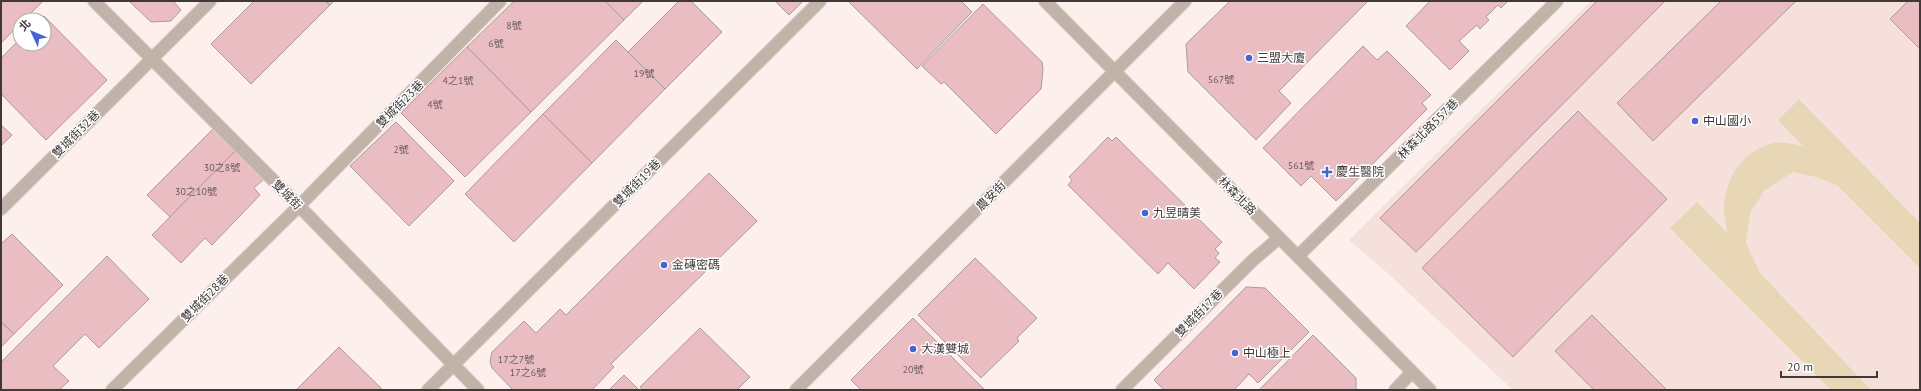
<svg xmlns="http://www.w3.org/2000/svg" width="1921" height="391" viewBox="0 0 1921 391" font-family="'PT Sans','Noto Sans TC',sans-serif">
  <rect width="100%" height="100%" fill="#fdefec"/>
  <polygon fill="#f5e0db" points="1591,1 1920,1 1920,390 1513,390 1383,269 1349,240"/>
  <path fill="#e7d7b7" d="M1799,99l121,124v45l-83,-83 -21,-8 -23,-5 -29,19 -14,22 -4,30 14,30 111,117h-40l-161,-162 27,-26 30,31c-1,-9 -4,-19 -3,-28 3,-30 20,-56 51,-62 9,-2 20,2 28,3l-25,-26z"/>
  <g fill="#eabdc3" stroke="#a99c9d">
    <polygon points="1,1 43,1 24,20 20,20 20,24 1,43"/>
    <polygon points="129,1 173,1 181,10 171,21 151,22"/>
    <polygon points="254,1 325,1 330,5 251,84 211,44"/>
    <polygon points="325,1 334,1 330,5"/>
    <polygon points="514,1 605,1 624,20 531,112 467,47"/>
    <polygon points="605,1 643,1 624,20"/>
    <polygon points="679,1 691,1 722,32 665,89 628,52"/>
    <polygon points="775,1 803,1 789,15"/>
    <polygon points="848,1 961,1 972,12 917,69"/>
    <polygon points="1230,1 1368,1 1279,91 1291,103 1256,140 1188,72 1186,44"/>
    <polygon points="1428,1 1508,1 1501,8 1498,5 1486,17 1489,20 1480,29 1477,25 1459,41 1469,51 1450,70 1406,26 1429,2"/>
    <polygon points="1597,1 1665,1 1416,252 1380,218"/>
    <polygon points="1721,1 1796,1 1653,141 1617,103"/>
    <polygon points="1908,1 1920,1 1920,49 1890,19"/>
    <polygon points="983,4 1042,62 1043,69 1041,89 996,134 944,82 941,84 922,66"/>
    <polygon points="44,16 107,80 46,140 1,94 1,58 20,39 20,44 44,44 44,20 40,20"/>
    <polygon points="616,40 665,89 592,163 543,114"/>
    <polygon points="1363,46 1377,60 1387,51 1431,95 1422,103 1427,109 1336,201 1311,176 1301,186 1263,148"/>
    <polygon points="467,47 531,112 465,177 401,113"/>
    <polygon points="1578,111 1667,199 1513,357 1422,268"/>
    <polygon points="543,114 592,163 514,242 465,194"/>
    <polygon points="396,122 454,181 409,226 350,166"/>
    <polygon points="1,125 12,135 1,146"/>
    <polygon points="213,129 235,151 170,217 147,195"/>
    <polygon points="1108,137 1112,141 1116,137 1222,242 1215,249 1219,253 1215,258 1220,262 1194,289 1168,263 1158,274 1068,185 1072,180 1069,177"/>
    <polygon points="235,151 264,179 254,188 260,195 212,245 205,238 181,263 152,235"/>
    <polygon points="709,173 757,221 611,364 614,367 592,390 513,390 492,368 490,362 492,352 524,321 536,333 560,309 566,315"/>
    <polygon points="12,234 63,285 14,334 1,322 1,244"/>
    <polygon points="107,256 149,299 99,348 85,334 53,366 69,381 59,390 1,390 1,362"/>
    <polygon points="975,258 1037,318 1017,338 1019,341 981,378 918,315"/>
    <polygon points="1246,287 1265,288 1309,332 1258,383 1249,374 1234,390 1164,390 1154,380"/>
    <polygon points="1592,315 1667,390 1594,390 1555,351"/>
    <polygon points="913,318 985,390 861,390 851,380"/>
    <polygon points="1,322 14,334 1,347"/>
    <polygon points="700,328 750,377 737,390 643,390 640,387"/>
    <polygon points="1313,335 1356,378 1356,390 1259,390"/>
    <polygon points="339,347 383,390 296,390"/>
    <polygon points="624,375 639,390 609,390"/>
  </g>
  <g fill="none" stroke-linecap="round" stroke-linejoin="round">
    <defs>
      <g id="minor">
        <polyline points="94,1 299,206 478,390"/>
        <polyline points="1045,1 1430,390"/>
        <polyline points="1,209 210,1"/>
        <polyline points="1298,256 1557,1"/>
        <polyline points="112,390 299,206 500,1"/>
        <polyline points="428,390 820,1"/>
        <polyline points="796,390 1185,1"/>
        <polyline points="1122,390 1252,261 1279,238"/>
        <polyline points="1395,390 1412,372"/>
      </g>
    </defs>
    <use href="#minor" stroke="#d7cbc8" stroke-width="14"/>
    <use href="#minor" stroke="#c1b3a7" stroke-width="12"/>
  </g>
  <g fill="#4662d5" stroke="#fff" stroke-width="1.5">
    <circle cx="1249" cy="58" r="4"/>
    <circle cx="1695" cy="121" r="4"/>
    <path d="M1325 166h4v4h4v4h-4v4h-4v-4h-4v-4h4z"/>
    <circle cx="1145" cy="213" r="4"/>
    <circle cx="664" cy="265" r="4"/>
    <circle cx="913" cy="349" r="4"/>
    <circle cx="1235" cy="353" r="4"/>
  </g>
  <g text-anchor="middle" stroke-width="3" stroke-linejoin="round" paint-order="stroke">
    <g font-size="10" fill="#6a5b5b">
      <text x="514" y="29">8號</text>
      <text x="496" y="47">6號</text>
      <text x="644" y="77">19號</text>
      <text x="1221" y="83">567號</text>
      <text x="458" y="84">4之1號</text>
      <text x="435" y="108">4號</text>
      <text x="401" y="153">2號</text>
      <text x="1301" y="169">561號</text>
      <text x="222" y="171">30之8號</text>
      <text x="196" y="195">30之10號</text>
      <text x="516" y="363">17之7號</text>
      <text x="913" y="373">20號</text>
      <text x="528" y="376">17之6號</text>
    </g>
    <g font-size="12" fill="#3f3a38" stroke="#fff" text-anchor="start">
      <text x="1257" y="62">三盟大廈</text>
      <text x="1703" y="125">中山國小</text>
      <text x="1336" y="176">慶生醫院</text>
      <text x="1153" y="217">九昱晴美</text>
      <text x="672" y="269">金磚密碼</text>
      <text x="921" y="353">大漢雙城</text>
      <text x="1243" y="357">中山極上</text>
    </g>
    <g font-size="12" fill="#3f3a38" stroke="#fff">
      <text transform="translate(400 104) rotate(-45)" y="4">雙城街23巷</text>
      <text transform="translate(1428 129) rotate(-45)" y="4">林森北路557巷</text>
      <text transform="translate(76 134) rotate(-45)" y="4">雙城街32巷</text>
      <text transform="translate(637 183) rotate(-45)" y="4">雙城街19巷</text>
      <text transform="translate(287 195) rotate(45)" y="4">雙城街</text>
      <text transform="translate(991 196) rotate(-45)" y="4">農安街</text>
      <text transform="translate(1237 196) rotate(45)" y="4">林森北路</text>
      <text transform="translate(205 298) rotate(-45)" y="4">雙城街28巷</text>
      <text transform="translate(1199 313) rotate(-45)" y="4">雙城街17巷</text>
    </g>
  </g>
  <rect width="1921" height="391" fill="none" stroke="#3f3a38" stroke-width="4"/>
  <g transform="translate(32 32) rotate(314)"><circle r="19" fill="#ffffff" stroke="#b2b0af"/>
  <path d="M0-3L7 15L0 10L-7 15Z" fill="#4662d5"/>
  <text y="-6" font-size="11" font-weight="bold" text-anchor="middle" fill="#3f3a38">北</text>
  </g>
  <path d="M1781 371v6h96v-6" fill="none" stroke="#3f3a38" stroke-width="2"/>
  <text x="1787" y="371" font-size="12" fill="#3f3a38" stroke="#ffffff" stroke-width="3" paint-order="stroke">20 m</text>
</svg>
